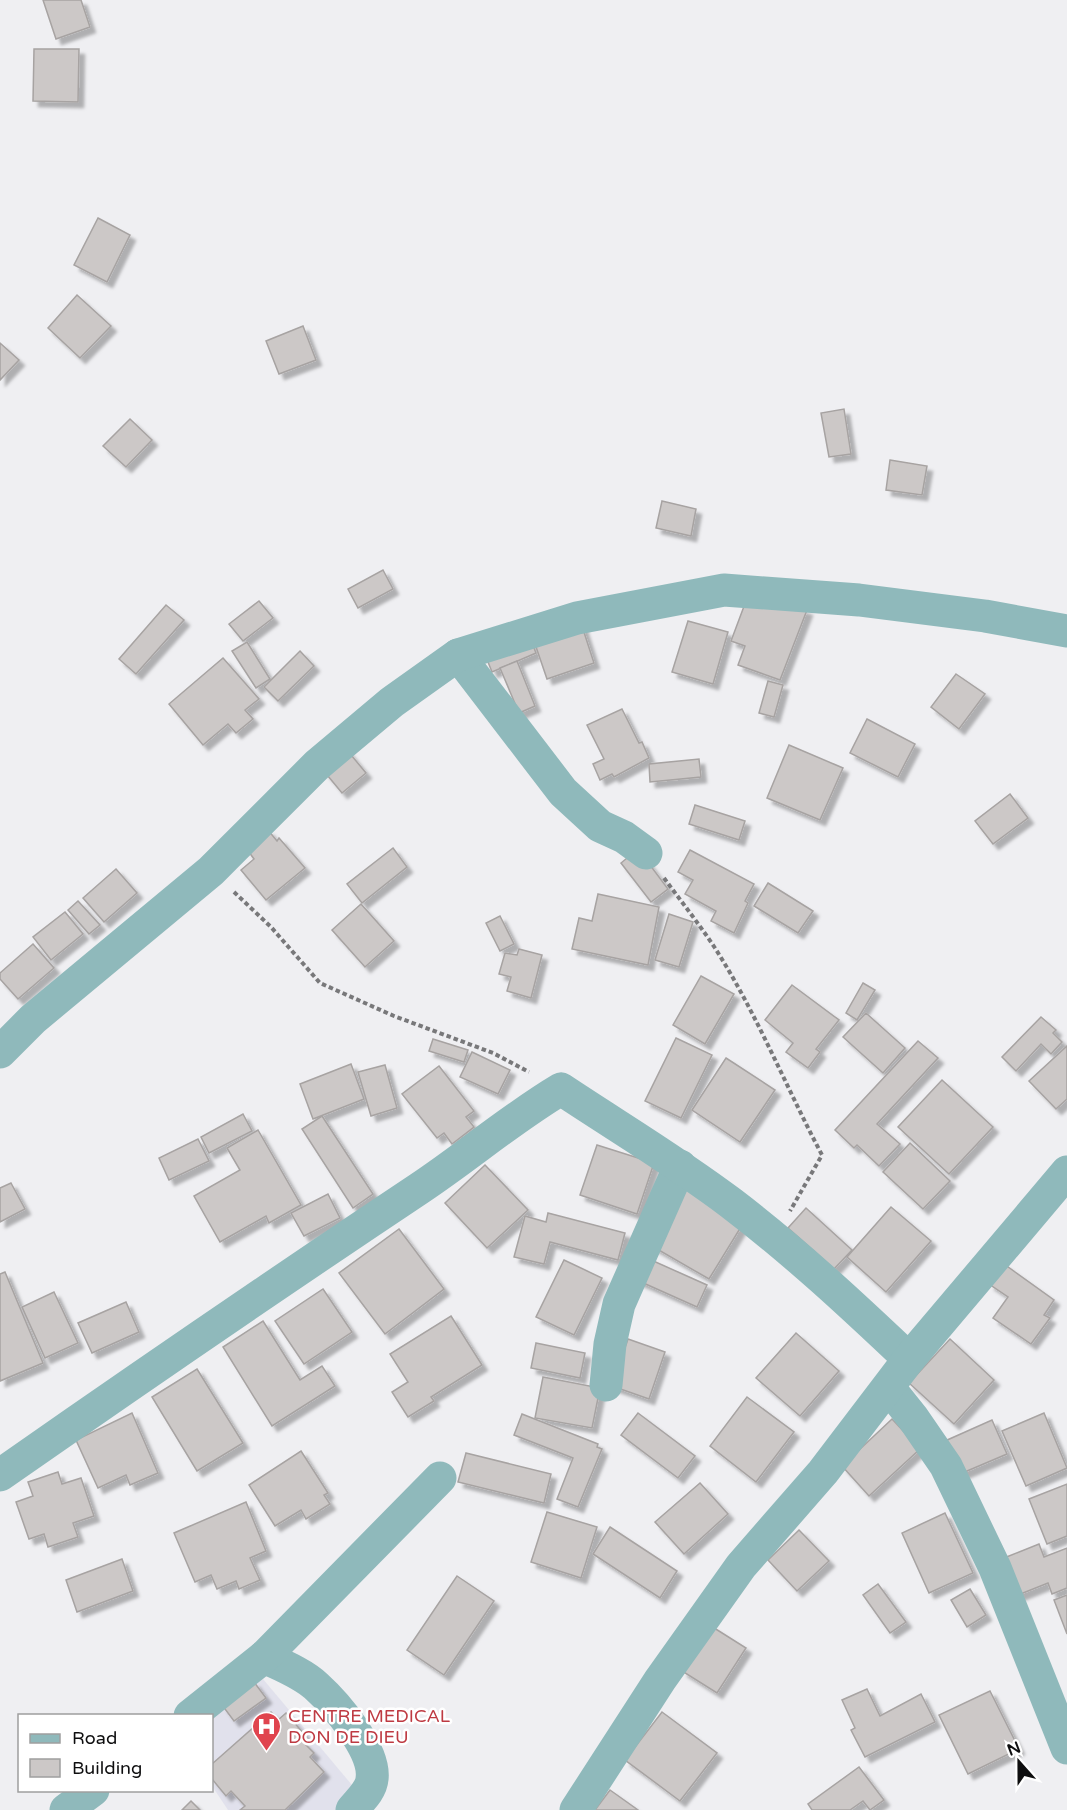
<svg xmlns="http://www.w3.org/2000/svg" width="1067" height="1810" viewBox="0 0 1067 1810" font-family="'Varela Round',sans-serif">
  <defs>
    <filter id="shadow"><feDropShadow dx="5.5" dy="5.5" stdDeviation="1.5" flood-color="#0004"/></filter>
  </defs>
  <rect width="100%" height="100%" fill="#efeff2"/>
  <polygon fill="#e1e1ec" points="263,1679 357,1791 345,1810 228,1810 212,1786 212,1716"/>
  <g fill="#ccc8c7" stroke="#a7a3a2" stroke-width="1.5" filter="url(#shadow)">
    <polygon points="43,0 81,0 90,27 56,39"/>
    <polygon points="34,49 79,49 78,102 33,101"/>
    <polygon points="98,218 130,235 107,282 74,265"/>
    <polygon points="77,295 111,326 80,358 48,328"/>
    <polygon points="303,326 316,360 279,374 266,341"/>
    <polygon points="0,343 19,360 0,380"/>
    <polygon points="844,409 851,454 829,457 821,413"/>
    <polygon points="130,419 152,440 126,467 103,446"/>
    <polygon points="890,460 927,466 922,495 886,490"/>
    <polygon points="662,501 696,509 691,536 656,528"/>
    <polygon points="383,570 393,589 358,608 348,589"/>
    <polygon points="749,593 807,610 780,680 738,665 745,646 731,641"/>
    <polygon points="259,601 273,618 243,641 229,624"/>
    <polygon points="166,605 184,620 136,674 119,659"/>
    <polygon points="688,621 728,632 713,684 672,672"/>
    <polygon points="581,623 594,663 547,679 533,638"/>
    <polygon points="530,638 536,653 492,672 486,657"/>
    <polygon points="247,642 270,679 256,688 232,651"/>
    <polygon points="300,651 314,666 278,701 264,687"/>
    <polygon points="223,658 259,699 245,710 253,719 236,733 228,724 203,745 169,704"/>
    <polygon points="517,661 535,706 519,713 500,668"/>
    <polygon points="956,674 985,694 959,729 931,707"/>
    <polygon points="768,681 783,685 774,717 759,713"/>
    <polygon points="622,709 639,743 642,742 649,758 614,777 612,774 600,780 593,764 604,759 587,725"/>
    <polygon points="867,719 915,744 898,777 850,753"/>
    <polygon points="789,745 843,768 820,820 767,798"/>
    <polygon points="347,750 366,773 342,793 323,770"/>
    <polygon points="699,759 701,777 650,782 649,764"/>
    <polygon points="1010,794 1028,818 993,844 975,821"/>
    <polygon points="695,805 745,821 739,840 689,824"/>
    <polygon points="268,830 277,841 279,838 305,868 266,900 241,870 254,859 246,848"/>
    <polygon points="393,848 407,867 362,903 347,884"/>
    <polygon points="638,849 668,889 651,902 621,863"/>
    <polygon points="690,850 754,884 745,901 748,903 734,933 711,921 716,911 685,894 693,880 678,872"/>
    <polygon points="116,869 137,893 104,922 83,898"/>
    <polygon points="768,883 813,911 798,933 754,906"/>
    <polygon points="598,894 659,907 648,965 572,949 579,918 592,921"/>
    <polygon points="78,901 100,925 89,934 68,910"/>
    <polygon points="361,904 394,941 365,967 332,930"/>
    <polygon points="65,912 83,934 51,960 33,937"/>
    <polygon points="669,914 693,922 679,967 655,960"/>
    <polygon points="500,916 514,944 500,951 486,923"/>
    <polygon points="33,944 54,968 18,999 0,979 0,973"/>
    <polygon points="519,949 542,955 531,998 507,991 511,977 499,974 505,953 517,955"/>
    <polygon points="701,976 734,994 705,1044 673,1025"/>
    <polygon points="863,983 875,990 857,1020 846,1013"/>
    <polygon points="792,985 839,1020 816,1049 820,1052 808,1068 786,1052 793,1043 765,1020"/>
    <polygon points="866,1013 905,1048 883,1073 843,1037"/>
    <polygon points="1041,1017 1056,1030 1053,1033 1062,1042 1051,1054 1041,1044 1016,1071 1002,1057"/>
    <polygon points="676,1038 712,1055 681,1118 645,1101"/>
    <polygon points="433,1039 468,1050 464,1062 429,1051"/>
    <polygon points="918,1041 938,1058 877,1124 900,1144 879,1166 857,1145 854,1148 835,1130"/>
    <polygon points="1067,1046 1067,1099 1056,1109 1029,1081"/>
    <polygon points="472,1052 510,1070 498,1094 460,1077"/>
    <polygon points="726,1058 775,1090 740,1142 692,1110"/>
    <polygon points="351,1064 364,1099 313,1119 300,1084"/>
    <polygon points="385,1065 397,1108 371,1116 358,1072"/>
    <polygon points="439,1066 474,1111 466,1117 474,1127 452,1144 444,1133 437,1138 402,1094"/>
    <polygon points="942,1080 993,1127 949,1174 898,1127"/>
    <polygon points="243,1114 252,1131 209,1153 201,1137"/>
    <polygon points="322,1116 373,1194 353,1208 302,1129"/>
    <polygon points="258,1130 301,1205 269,1223 266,1216 220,1242 194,1196 240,1170 227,1148"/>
    <polygon points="198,1139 209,1161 169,1180 159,1158"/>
    <polygon points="910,1143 950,1181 923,1209 883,1172"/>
    <polygon points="597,1145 654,1163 637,1214 580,1195"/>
    <polygon points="485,1165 528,1210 487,1248 445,1203"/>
    <polygon points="11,1183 25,1209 0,1222 0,1188"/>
    <polygon points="684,1187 744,1222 709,1279 650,1245"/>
    <polygon points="328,1194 340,1218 304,1236 291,1213"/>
    <polygon points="891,1207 931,1241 886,1292 847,1257"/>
    <polygon points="806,1208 852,1250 834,1269 788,1228"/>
    <polygon points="548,1213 625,1233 618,1260 550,1242 544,1264 514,1257 525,1216 546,1222"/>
    <polygon points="399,1229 444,1289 385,1334 339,1273"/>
    <polygon points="640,1255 707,1285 697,1307 630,1277"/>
    <polygon points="564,1260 602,1278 574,1335 536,1317"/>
    <polygon points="1004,1264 1054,1300 1044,1315 1050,1318 1031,1344 993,1318 1008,1297 989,1284"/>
    <polygon points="5,1272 43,1363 0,1381 0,1274"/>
    <polygon points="323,1289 352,1332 304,1364 275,1321"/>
    <polygon points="54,1292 78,1343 45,1358 22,1307"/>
    <polygon points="126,1302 139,1332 92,1353 78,1323"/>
    <polygon points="451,1316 482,1365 431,1397 434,1401 408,1417 392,1392 408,1382 390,1354"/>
    <polygon points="263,1321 300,1380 322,1366 335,1386 272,1426 223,1347"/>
    <polygon points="796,1333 839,1371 800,1416 756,1378"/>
    <polygon points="628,1339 665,1352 649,1399 612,1386"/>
    <polygon points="950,1339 994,1380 954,1424 909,1383"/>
    <polygon points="536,1343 585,1353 580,1378 531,1368"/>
    <polygon points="197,1369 243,1443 197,1471 152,1397"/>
    <polygon points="543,1377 600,1388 592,1428 535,1418"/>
    <polygon points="747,1397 794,1432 756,1482 710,1446"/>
    <polygon points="132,1413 158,1473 130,1485 126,1475 98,1488 76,1440"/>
    <polygon points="638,1413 695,1456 678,1478 621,1435"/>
    <polygon points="1044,1413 1067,1468 1026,1486 1002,1431"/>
    <polygon points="522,1414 598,1444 597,1447 602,1449 578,1507 557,1499 573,1458 514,1435"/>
    <polygon points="892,1419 920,1449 869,1496 842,1466"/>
    <polygon points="992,1420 1007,1454 960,1474 945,1441"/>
    <polygon points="301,1451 328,1493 324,1495 330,1504 306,1519 301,1510 275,1526 249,1485"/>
    <polygon points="466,1453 551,1474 544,1503 458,1482"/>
    <polygon points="58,1472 62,1484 81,1478 94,1516 73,1523 78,1537 48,1547 44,1534 29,1539 16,1502 33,1496 28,1482"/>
    <polygon points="700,1483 728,1514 684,1554 655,1522"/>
    <polygon points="1067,1484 1067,1536 1047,1544 1029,1499"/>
    <polygon points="246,1502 266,1551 250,1558 260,1580 239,1589 236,1581 217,1589 211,1575 195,1582 174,1533"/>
    <polygon points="547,1512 597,1527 581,1578 531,1562"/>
    <polygon points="945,1513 973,1573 929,1593 902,1533"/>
    <polygon points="610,1527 677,1571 660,1598 593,1554"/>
    <polygon points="799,1530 829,1561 797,1591 768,1560"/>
    <polygon points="1039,1544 1044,1557 1067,1548 1067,1588 1052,1594 1048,1583 1018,1595 1004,1558"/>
    <polygon points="122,1559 133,1591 77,1612 66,1580"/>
    <polygon points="457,1576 494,1601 444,1675 407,1650"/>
    <polygon points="878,1584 906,1622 890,1633 863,1595"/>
    <polygon points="970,1589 986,1615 967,1627 951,1600"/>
    <polygon points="1067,1595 1067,1634 1054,1600"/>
    <polygon points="711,1626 746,1648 717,1693 682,1671"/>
    <polygon points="254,1682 266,1698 234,1721 222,1705"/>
    <polygon points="867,1689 880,1716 921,1694 935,1722 865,1757 851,1730 855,1728 842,1700"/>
    <polygon points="990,1691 1019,1749 968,1774 939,1715"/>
    <polygon points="271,1712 278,1720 286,1713 304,1734 299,1738 314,1753 310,1757 324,1772 285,1810 240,1810 245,1806 231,1791 226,1796 212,1779 212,1764"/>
    <polygon points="662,1712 717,1753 680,1801 625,1760"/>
    <polygon points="859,1767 884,1800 870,1810 863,1801 850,1810 812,1810 808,1804"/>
    <polygon points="610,1790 638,1810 595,1810"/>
    <polygon points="191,1801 200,1810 182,1810"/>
  </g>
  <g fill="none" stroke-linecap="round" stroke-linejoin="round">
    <g stroke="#78787a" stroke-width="4" stroke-dasharray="4.5 3" stroke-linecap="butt">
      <path d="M664,878c17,23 35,46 51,70 42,66 71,139 107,207l-32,56"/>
      <polyline points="234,892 271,927 320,983 394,1016 493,1053 529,1072"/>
    </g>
    <g stroke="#8fb9bb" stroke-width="33">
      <polyline points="458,655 563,792 600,826 624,837 646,853"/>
      <polyline points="0,1052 33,1019 211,871 317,765 392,702 458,655 577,618 724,590 859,600 985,616 1067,631"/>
      <polyline points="606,1385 610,1344 619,1304 680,1166"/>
      <polyline points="889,1388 913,1418 946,1466 995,1568 1067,1748"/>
      <path d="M0,1475c139,-97 279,-193 420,-287 48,-32 92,-70 141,-99 57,38 116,73 170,114 63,48 121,102 178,156"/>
      <path d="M264,1657c17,8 38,16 52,29 20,18 60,65 56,93 -1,12 -13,22 -20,31"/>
      <polyline points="190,1716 264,1657 440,1478"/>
      <polyline points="66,1810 93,1790"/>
      <polyline points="576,1810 660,1680 741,1566 823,1472 909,1359 1067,1172"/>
    </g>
  </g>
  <defs>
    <symbol id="hospital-pin" viewBox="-11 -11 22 30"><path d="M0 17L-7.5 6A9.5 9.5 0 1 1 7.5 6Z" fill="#e0444e" stroke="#fff"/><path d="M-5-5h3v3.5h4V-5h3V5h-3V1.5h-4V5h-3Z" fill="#fff"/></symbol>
  </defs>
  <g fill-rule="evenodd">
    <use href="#hospital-pin" x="250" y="1710" width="33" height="45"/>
  </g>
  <g text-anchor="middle" stroke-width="5" stroke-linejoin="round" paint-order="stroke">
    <g font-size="18" fill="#be3a42" stroke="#fff" text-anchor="start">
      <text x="288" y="1722">CENTRE MEDICAL<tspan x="288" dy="21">DON DE DIEU</tspan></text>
    </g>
  </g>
  <rect x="18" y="1714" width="195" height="78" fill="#ffffff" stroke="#9f9f9f" stroke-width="1.5"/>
  <rect x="30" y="1734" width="30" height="9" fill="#8fb9bb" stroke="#9f9f9f" stroke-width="1.5"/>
  <text x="72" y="1744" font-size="18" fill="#0e0e0f">Road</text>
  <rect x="30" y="1759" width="30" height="18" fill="#ccc8c7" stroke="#9f9f9f" stroke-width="1.5"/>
  <text x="72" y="1774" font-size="18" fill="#0e0e0f">Building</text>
  <g transform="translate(1019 1762) rotate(339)" stroke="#ffffff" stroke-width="4.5" paint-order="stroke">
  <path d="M0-4.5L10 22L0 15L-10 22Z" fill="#0e0e0f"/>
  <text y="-9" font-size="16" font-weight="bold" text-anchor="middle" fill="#0e0e0f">N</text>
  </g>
</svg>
